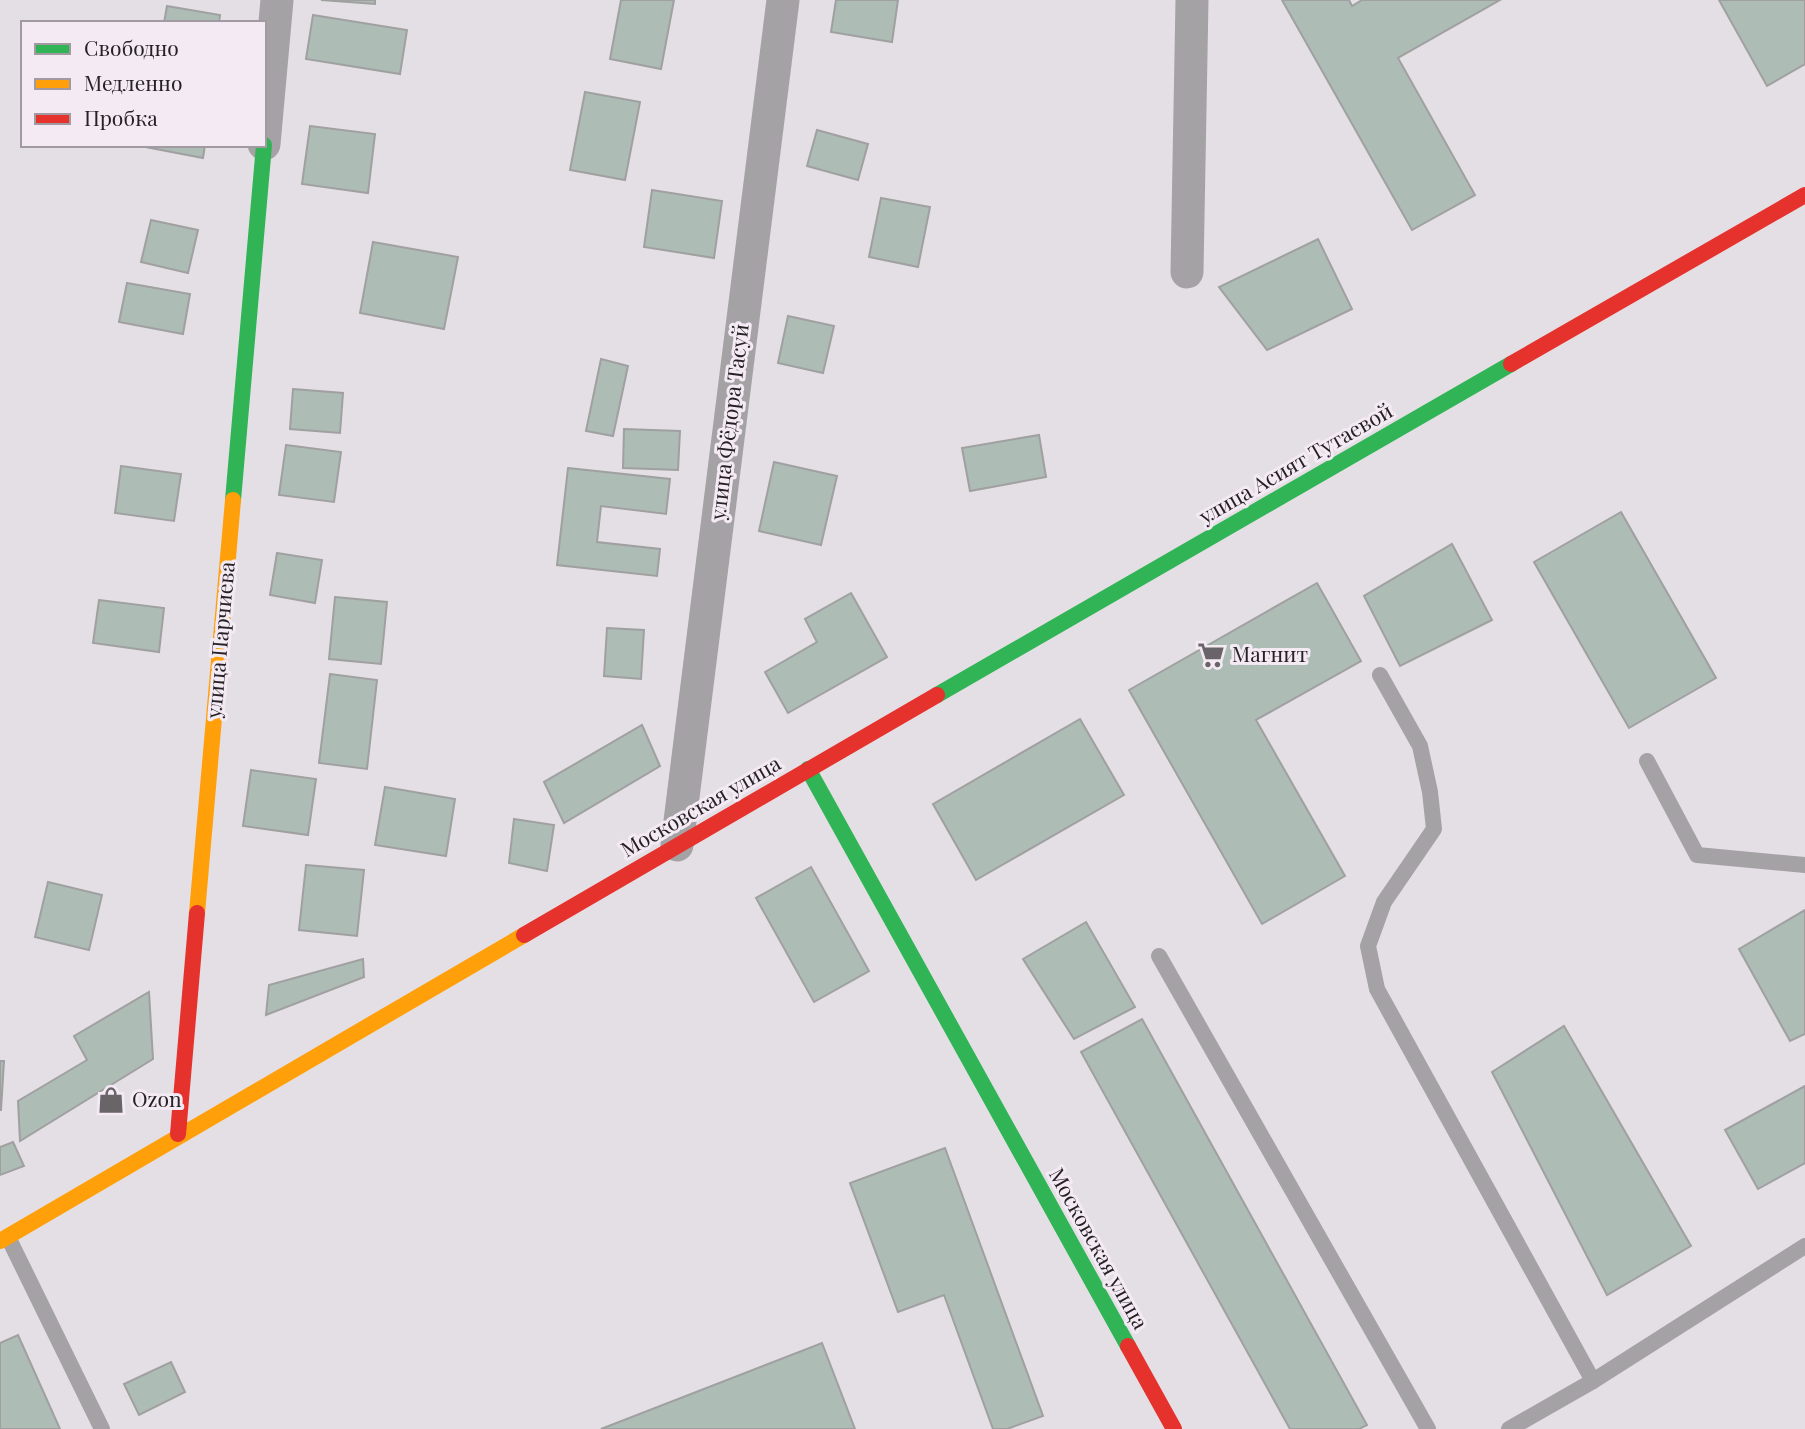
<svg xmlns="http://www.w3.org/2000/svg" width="1805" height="1429" viewBox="0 0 1805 1429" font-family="'Playfair Display',serif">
  <rect width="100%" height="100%" fill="#e4dfe5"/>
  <g fill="#adbcb5" stroke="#a0a0a1" stroke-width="2">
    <polygon points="321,0 375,0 375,4"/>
    <polygon points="621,0 674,0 661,69 610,59"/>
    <polygon points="836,0 898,0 892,42 831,32"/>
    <polygon points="1282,0 1349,0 1352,6 1362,0 1500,0 1398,58 1475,195 1412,230"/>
    <polygon points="1719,0 1805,0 1805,64 1767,86"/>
    <polygon points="167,6 220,15 219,23 164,23"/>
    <polygon points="313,15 407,30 400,74 306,59"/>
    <polygon points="585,92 640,102 625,180 570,170"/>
    <polygon points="310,126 375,134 368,193 302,184"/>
    <polygon points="817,130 868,144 858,180 807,166"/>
    <polygon points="135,145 205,145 203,158"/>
    <polygon points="652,190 722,201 714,258 644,247"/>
    <polygon points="881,198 930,207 918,267 869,257"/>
    <polygon points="151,220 198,230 188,273 141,262"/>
    <polygon points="1318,239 1352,309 1267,350 1219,287"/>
    <polygon points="373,242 458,257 444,329 360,313"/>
    <polygon points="127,283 190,294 183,334 119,322"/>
    <polygon points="788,316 834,326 823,373 778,363"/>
    <polygon points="601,359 628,366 613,436 586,431"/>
    <polygon points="293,389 343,393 340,433 290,429"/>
    <polygon points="624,429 680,431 678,470 623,468"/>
    <polygon points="1039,435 1046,477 970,491 962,448"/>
    <polygon points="286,445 341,452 334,502 279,495"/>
    <polygon points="774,462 837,476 821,545 759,531"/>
    <polygon points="121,466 181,474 174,521 115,513"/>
    <polygon points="568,468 670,479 666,514 601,506 597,542 660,549 657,576 557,565"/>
    <polygon points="1621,512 1716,678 1629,728 1534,562"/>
    <polygon points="1452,544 1492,620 1400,666 1364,596"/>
    <polygon points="277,553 322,560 315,603 270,595"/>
    <polygon points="1317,583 1361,661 1256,720 1345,876 1262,924 1129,690"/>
    <polygon points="851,593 887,657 788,713 765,672 817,642 805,619"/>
    <polygon points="335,597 387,602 381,664 329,659"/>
    <polygon points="99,600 164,608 159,652 93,643"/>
    <polygon points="607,628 644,630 641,679 604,676"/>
    <polygon points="330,674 377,680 367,769 319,763"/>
    <polygon points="1080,719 1124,795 976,880 933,804"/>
    <polygon points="642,725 660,766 564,823 544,782"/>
    <polygon points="251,770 316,779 308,835 243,826"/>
    <polygon points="385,787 455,799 446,856 375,845"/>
    <polygon points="514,819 554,825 547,871 509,863"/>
    <polygon points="306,865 364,870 357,936 299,930"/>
    <polygon points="811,867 869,971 814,1002 756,898"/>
    <polygon points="48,882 102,895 89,950 35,937"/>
    <polygon points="1805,910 1805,1034 1790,1041 1739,949"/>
    <polygon points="1086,922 1135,1007 1074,1039 1023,959"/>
    <polygon points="363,959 364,977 266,1015 269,985"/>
    <polygon points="149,992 153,1059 20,1141 18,1101 87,1060 74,1036"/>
    <polygon points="1142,1019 1367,1425 1359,1429 1290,1429 1081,1052"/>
    <polygon points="1564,1026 1691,1246 1607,1295 1492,1072"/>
    <polygon points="0,1061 4,1061 1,1110 0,1110"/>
    <polygon points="1805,1086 1805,1163 1758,1189 1725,1130"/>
    <polygon points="13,1142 24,1166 0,1175 0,1147"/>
    <polygon points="945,1148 1043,1416 1007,1429 993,1429 944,1295 898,1312 850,1183"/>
    <polygon points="18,1335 60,1429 0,1429 0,1343"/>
    <polygon points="822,1343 855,1429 601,1429"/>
    <polygon points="171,1362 185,1392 139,1415 124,1384"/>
  </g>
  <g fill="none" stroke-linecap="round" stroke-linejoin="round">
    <g stroke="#a4a2a4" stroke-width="16">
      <polyline points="1380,675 1420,746 1430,792 1434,829 1384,902 1368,946 1377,989 1593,1381"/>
      <polyline points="1647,761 1697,855 1805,865"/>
      <polyline points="1159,956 1428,1429"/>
      <polyline points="8,1237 102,1429"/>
      <polyline points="1509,1429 1593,1381 1805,1246"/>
    </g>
    <g stroke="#a4a2a4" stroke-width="33">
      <polyline points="264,144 277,0"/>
      <polyline points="1187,272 1192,0"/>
      <polyline points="677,845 783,0"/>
    </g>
    <g stroke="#30b455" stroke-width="16">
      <polyline points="233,500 264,145"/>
      <polyline points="937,695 1511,364"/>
      <polyline points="808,769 1128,1346"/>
    </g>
    <g stroke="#ff9f0a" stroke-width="16">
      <polyline points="197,913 233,500"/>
      <polyline points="0,1241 524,935"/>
    </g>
    <g stroke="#e5322d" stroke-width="16">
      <polyline points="1511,364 1805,195"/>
      <polyline points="524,935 937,695"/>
      <polyline points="178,1134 197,913"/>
      <polyline points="1128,1346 1174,1429"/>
    </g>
  </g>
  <defs>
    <symbol id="supermarket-bare" viewBox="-9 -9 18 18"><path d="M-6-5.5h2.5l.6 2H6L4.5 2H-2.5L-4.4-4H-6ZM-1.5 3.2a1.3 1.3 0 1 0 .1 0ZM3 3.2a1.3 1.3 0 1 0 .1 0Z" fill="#686468" stroke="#f4eaf4" stroke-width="2.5" paint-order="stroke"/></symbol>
    <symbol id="shop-bare" viewBox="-9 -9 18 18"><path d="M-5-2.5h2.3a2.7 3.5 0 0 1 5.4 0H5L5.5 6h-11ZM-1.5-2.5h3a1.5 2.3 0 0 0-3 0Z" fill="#686468" stroke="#f4eaf4" stroke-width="2.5" paint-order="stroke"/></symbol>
  </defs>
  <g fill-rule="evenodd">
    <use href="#supermarket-bare" x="1192" y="636" width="38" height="38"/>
    <use href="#shop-bare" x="92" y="1081" width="38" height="38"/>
  </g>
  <g text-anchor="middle" stroke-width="6" stroke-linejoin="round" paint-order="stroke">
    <g font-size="21" fill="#252125" stroke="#f4eaf4">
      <text transform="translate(730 422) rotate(-83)" y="7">улица Фёдора Тасуй</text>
      <text transform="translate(1296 464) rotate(-30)" y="7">улица Асият Тутаевой</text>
      <text transform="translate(221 640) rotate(-85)" y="7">улица Парчиева</text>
      <text transform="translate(701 807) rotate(-30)" y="7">Московская улица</text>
      <text transform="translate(1098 1249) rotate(61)" y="7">Московская улица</text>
    </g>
    <g font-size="21" fill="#252125" stroke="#f4eaf4" text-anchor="start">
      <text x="1232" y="662">Магнит</text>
      <text x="132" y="1107">Ozon</text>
    </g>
  </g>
  <rect x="21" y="21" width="245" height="126" fill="#f4eaf4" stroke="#a19aa1" stroke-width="2"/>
  <rect x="35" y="44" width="35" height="10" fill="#30b455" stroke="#a19aa1" stroke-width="2"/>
  <text x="84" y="56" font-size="21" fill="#252125">Свободно</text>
  <rect x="35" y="79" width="35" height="10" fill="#ff9f0a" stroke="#a19aa1" stroke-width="2"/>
  <text x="84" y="91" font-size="21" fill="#252125">Медленно</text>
  <rect x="35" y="114" width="35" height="10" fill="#e5322d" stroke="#a19aa1" stroke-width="2"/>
  <text x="84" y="126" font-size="21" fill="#252125">Пробка</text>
</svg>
